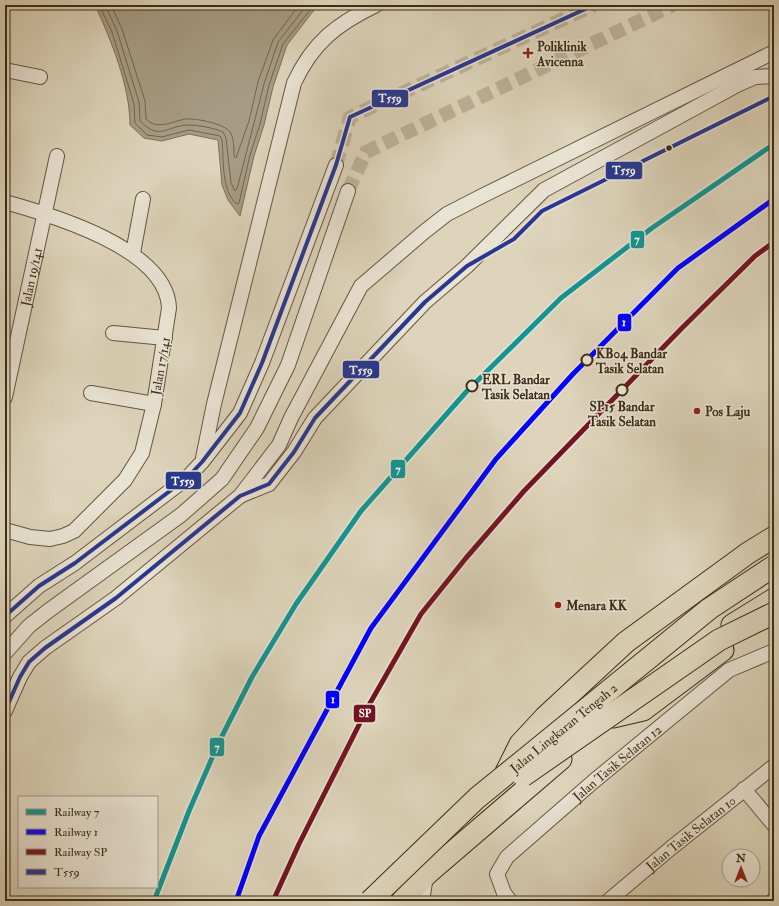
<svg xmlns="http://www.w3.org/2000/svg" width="779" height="906" viewBox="0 0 779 906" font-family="'IM FELL Double Pica',serif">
  <rect width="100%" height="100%" fill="#ddd4bb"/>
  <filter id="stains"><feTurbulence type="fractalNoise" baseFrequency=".005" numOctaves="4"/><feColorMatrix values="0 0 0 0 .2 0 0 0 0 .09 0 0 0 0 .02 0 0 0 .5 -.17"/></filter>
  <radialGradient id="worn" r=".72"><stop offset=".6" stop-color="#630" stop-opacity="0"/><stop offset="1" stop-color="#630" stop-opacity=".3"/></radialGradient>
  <path fill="#a69b83" stroke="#7c6f58" d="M95,5h226l-7,5 -27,35 -14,42 -9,38 -10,31 -14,60 -12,-16 -6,-15 -4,-45 -29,-6 -27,7 -18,-3 -14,-13c0,-39 -19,-85 -35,-120z"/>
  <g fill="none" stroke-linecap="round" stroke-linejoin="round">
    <g stroke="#71644d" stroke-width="1">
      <path d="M99,5l13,27 22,72 1,19 12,12 15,2 27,-7 31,6 2,4c2,19 -1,52 15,64l2,-1 11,-48 10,-31 9,-39 14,-41 31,-39"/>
      <path d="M105,5l12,26 22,71 1,19c20,21 27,4 49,4 9,0 25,3 34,7l3,6 5,45 4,8 2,-2 27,-105 14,-42 29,-37"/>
      <path d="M111,5l11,24 23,72 1,18c12,12 26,2 40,0 10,-1 39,5 44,13 4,6 4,16 4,24l2,2 13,-37 9,-39 15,-42 26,-35"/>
    </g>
    <g stroke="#bdb29a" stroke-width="14" stroke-dasharray="14 7" stroke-linecap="butt">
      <polyline points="336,165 350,117 594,5"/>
      <polyline points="348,191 366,152 673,5"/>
    </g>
    <defs>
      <g id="minor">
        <polyline points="5,70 40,77"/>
        <path d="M5,202c47,13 162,47 164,106l-15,96 -12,49 -17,27 -51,51 -11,5 -13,3 -20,-2 -25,-7"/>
        <polyline points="133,253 143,199"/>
        <polyline points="113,333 165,338"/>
        <polyline points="91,393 154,404"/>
        <path id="s1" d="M5,397l52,-241"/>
        <path d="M203,458l11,-54 80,-321c19,-41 43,-59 82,-78"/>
        <polyline points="242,495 269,484 294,452 315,418 425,302 467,266 544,190 737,85 755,77 774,76"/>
        <polyline points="5,616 39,586 75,563 187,478 202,462 240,413 262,363 336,165"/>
        <polyline points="5,653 29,626 48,611 181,515 222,479 257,428 288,365 348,191"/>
        <polyline points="5,711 20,677 29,662 45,648 116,598 240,496 279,445 291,418 361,286 424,232 447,214 482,196 774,52"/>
        <polyline points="744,789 774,825"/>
        <polyline points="422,901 426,876"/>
        <path id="s2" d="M510,901l-6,-8 -7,-19 10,-17 87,-76 135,-111 45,-19"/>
        <path id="s3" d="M608,901l63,-53 103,-82"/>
        <polyline points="773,901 774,900"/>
      </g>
      <g id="highway">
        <polyline points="732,625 774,599"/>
        <polyline points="613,717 643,710 723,650"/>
        <polyline points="506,772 520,744 545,717 626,642 748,553 774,537"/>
        <polyline points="402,901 427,874 561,759"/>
      </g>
    </defs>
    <use href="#minor" stroke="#645640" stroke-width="16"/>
    <use href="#highway" stroke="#3c2c17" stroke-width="23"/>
    <use href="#minor" stroke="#e9e3d3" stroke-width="14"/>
    <use href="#highway" stroke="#ddd4bb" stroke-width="21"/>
    <defs>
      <g id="highway-bridge">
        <polyline points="523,776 719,640 774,613"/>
        <path id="s4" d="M370,901l107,-103 232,-189 65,-43"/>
      </g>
    </defs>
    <use href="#highway-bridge" stroke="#3c2c17" stroke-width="23" stroke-linecap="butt"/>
    <use href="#highway-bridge" stroke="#ddd4bb" stroke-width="21"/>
    <defs>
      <g id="bus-1">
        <polyline points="5,616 39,586 75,563 187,478 202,462 240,413 262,363 336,165 350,117 594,5"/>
        <polyline points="5,711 20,677 29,662 45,648 116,598 240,496 269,484 294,452 315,418 425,302 467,266 514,239 542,211 774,96"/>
      </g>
    </defs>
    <use href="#bus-1" stroke="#e9e3d3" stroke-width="7"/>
    <use href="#bus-1" stroke="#283890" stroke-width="4"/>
    <defs>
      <polyline id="rail-1" points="154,901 189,811 219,742 252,677 296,604 361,511 467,391 561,298 652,228 774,144"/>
      <polyline id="rail-2" points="236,901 259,836 371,628 496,459 573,374 678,268 774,199"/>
      <polyline id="rail-3" points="273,901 299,844 369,705 421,614 466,558 524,491 682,328 755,256 774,242"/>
    </defs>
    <use href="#rail-1" stroke="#e9e3d3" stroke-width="8"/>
    <use href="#rail-2" stroke="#e9e3d3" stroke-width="8"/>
    <use href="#rail-3" stroke="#e9e3d3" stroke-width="8"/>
    <use href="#rail-1" stroke="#139593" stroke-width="5"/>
    <use href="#rail-2" stroke="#00f" stroke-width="5"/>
    <use href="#rail-3" stroke="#721422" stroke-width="5"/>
  </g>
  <g fill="#8f2418" stroke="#e9e3d3" stroke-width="1.5">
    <path d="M526 47h4v4h4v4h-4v4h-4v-4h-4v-4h4z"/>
    <circle cx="697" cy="411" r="4"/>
    <circle cx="558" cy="605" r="4"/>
  </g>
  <circle fill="#3c2c17" stroke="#e9e3d3" stroke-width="1.5" cx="669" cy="148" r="3.5"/>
  <g fill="#e9e3d3" stroke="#3c2c17" stroke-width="2">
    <circle cx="587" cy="360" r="5.5"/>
    <circle cx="472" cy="386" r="5.5"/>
    <circle cx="622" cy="390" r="5.5"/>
  </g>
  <g text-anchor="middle" stroke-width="3" stroke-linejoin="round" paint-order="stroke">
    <g font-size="13" font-weight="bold" fill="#3c2c17" stroke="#e9e3d3" text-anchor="start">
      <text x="537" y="51">Poliklinik<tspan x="537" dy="15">Avicenna</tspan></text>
      <text x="705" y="416">Pos Laju</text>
      <text x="566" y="610">Menara KK</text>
    </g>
    <g font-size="13" fill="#3c2c17" stroke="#e9e3d3">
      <text dy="5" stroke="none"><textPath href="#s1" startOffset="123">Jalan 19/141</textPath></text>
      <text transform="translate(160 366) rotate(-80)" y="5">Jalan 17/141</text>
      <text dy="5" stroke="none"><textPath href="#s4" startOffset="260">Jalan Lingkaran Tengah 2</textPath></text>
      <text dy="5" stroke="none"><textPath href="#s2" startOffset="195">Jalan Tasik Selatan 12</textPath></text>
      <text dy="5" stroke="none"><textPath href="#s3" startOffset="107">Jalan Tasik Selatan 10</textPath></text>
    </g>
    <g font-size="13" font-weight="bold" fill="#3c2c17" stroke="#e9e3d3" text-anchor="start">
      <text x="596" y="358">KB04 Bandar<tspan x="596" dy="15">Tasik Selatan</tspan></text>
      <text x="482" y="384">ERL Bandar<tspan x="482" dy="15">Tasik Selatan</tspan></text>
      <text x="622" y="411" text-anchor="middle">SP15 Bandar<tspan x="622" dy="15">Tasik Selatan</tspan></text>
    </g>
  </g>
  <g stroke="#e9e3d3" stroke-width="1.5">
    <rect x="371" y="89" width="38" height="19" rx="4" fill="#283890"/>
    <rect x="605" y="161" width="38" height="19" rx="4" fill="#283890"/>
    <rect x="630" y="230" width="15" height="19" rx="4" fill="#139593"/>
    <rect x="617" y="313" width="15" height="19" rx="4" fill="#00f"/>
    <rect x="342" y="360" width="38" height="19" rx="4" fill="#283890"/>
    <rect x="390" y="459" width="16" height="20" rx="4" fill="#139593"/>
    <rect x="165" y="471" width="37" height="19" rx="4" fill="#283890"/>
    <rect x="325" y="690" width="15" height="19" rx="4" fill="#00f"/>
    <rect x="353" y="704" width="23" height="19" rx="4" fill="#721422"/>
    <rect x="209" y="737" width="16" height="20" rx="4" fill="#139593"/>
  </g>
  <g font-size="11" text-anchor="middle" font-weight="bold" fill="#fff">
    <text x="390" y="102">T559</text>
    <text x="624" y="174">T559</text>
    <text x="637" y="243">7</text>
    <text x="624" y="326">1</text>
    <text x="361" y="374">T559</text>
    <text x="398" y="473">7</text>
    <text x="183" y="485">T559</text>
    <text x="333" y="703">1</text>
    <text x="365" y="717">SP</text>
    <text x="217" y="751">7</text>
  </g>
  <rect width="779" height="906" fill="none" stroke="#ddd4bb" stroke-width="20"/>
  <rect x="6" y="6" width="767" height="894" fill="none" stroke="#3c2c17" stroke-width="2"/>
  <rect x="10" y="10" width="759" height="886" fill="none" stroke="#3c2c17"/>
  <rect x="18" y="796" width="140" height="92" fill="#e9e3d3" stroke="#a49a88"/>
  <rect x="26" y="809" width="20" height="6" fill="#139593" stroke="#a49a88"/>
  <text x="54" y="816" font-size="12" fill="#3c2c17">Railway 7</text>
  <rect x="26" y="829" width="20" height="6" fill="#0000ff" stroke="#a49a88"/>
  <text x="54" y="836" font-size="12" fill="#3c2c17">Railway 1</text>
  <rect x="26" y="849" width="20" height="6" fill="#721422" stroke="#a49a88"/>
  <text x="54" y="856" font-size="12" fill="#3c2c17">Railway SP</text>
  <rect x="26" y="869" width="20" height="6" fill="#283890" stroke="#a49a88"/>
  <text x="54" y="876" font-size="12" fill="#3c2c17">T559</text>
  <g transform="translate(741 868)"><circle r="19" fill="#e9e3d3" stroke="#a49a88"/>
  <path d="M0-3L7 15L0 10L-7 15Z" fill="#8f2418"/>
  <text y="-6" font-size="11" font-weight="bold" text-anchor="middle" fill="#3c2c17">N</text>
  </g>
  <rect width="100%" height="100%" filter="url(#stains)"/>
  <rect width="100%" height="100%" fill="url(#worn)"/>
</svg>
